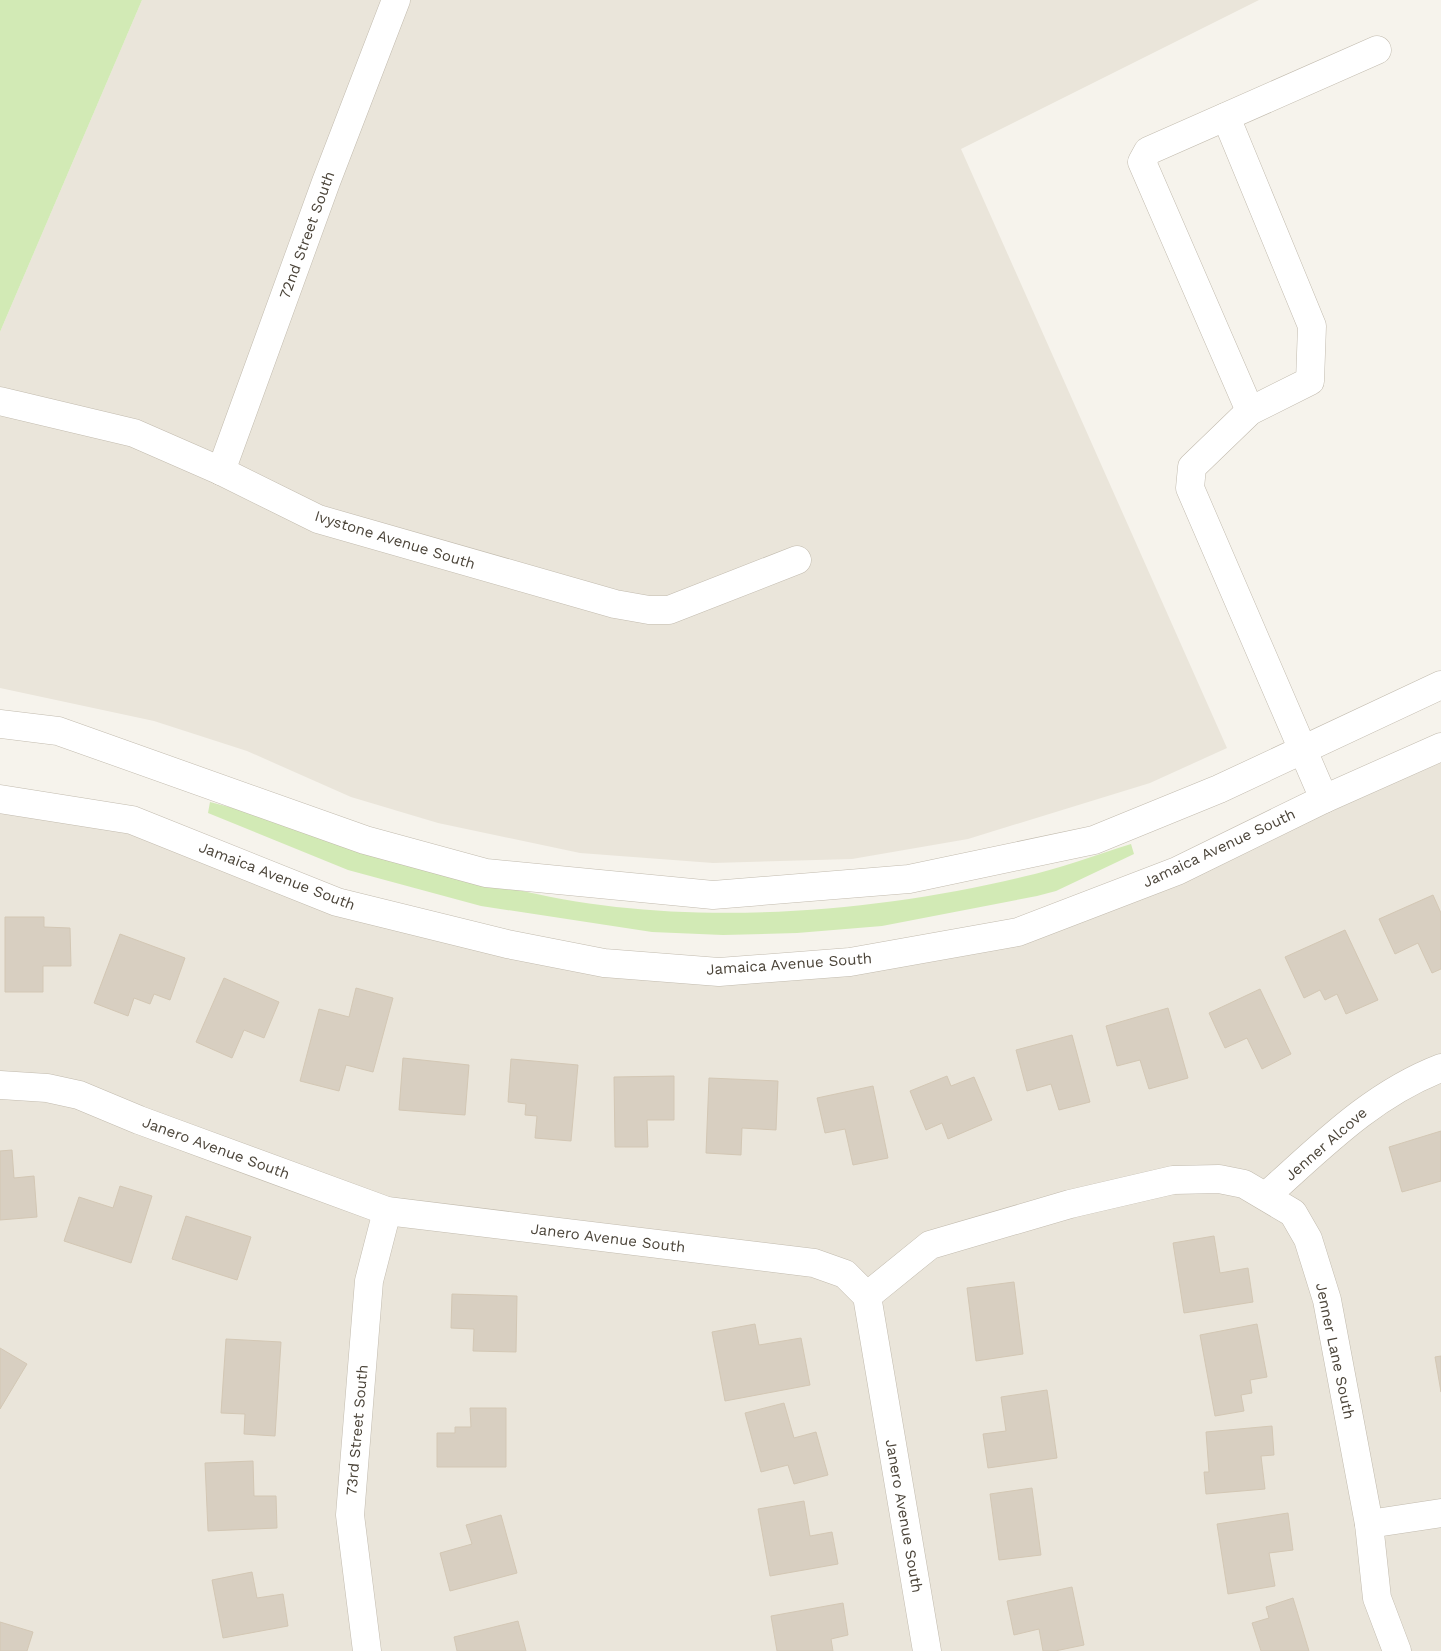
<svg xmlns="http://www.w3.org/2000/svg" width="1441" height="1651" viewBox="0 0 1441 1651" font-family="'Work Sans',sans-serif">
  <rect width="100%" height="100%" fill="#f6f3ec"/>
  <g fill="#eae5da">
    <polygon points="142,0 1259,0 961,149 1227,748 1150,783 968,839 852,859 713,863 580,853 438,823 351,797 247,751 154,721 0,688 0,332"/>
    <polygon points="1441,755 1441,1651 0,1651 0,799 132,820 337,902 719,972 1018,932"/>
  </g>
  <g fill="#d2eab5">
    <polygon points="0,0 142,0 0,332"/>
    <path d="M210,802c66,17 131,36 196,55 35,10 70,22 105,31 160,41 352,27 511,-11 37,-8 73,-22 109,-33l3,10 -78,37 -19,5 -155,30 -85,7 -74,2 -71,-3 -171,-26 -133,-36 -140,-57z"/>
  </g>
  <g fill="#d8cfc1" stroke="#d3c7b4">
    <polygon points="1433,895 1441,913 1441,969 1432,973 1418,943 1395,954 1379,919"/>
    <polygon points="5,917 44,917 44,927 70,928 71,966 43,966 43,992 5,992"/>
    <polygon points="1345,930 1378,1000 1346,1014 1337,994 1325,1000 1320,990 1304,998 1285,957"/>
    <polygon points="120,934 185,958 170,1000 154,994 150,1004 134,998 128,1016 94,1003"/>
    <polygon points="224,978 279,1002 264,1038 244,1030 232,1058 196,1042"/>
    <polygon points="356,988 393,998 373,1072 346,1065 339,1091 300,1081 319,1009 349,1017"/>
    <polygon points="1260,989 1291,1054 1262,1069 1247,1038 1225,1048 1209,1013"/>
    <polygon points="1168,1008 1188,1078 1149,1089 1140,1060 1117,1066 1106,1026"/>
    <polygon points="1072,1035 1090,1102 1059,1110 1051,1084 1027,1091 1016,1050"/>
    <polygon points="403,1058 469,1065 465,1115 399,1110"/>
    <polygon points="511,1059 578,1065 571,1141 535,1138 537,1116 525,1115 526,1104 508,1102"/>
    <polygon points="674,1076 674,1120 647,1120 648,1147 615,1147 614,1077"/>
    <polygon points="947,1076 951,1086 974,1077 992,1120 948,1139 942,1123 926,1130 910,1091"/>
    <polygon points="709,1078 778,1081 776,1130 742,1128 741,1155 706,1153"/>
    <polygon points="873,1086 888,1158 853,1165 845,1129 825,1133 817,1098"/>
    <polygon points="1441,1131 1441,1181 1402,1192 1389,1147"/>
    <polygon points="12,1150 14,1178 34,1176 37,1217 0,1220 0,1151"/>
    <polygon points="120,1186 152,1196 131,1263 64,1241 79,1197 113,1208"/>
    <polygon points="186,1216 251,1237 237,1280 172,1259"/>
    <polygon points="1214,1236 1220,1273 1248,1268 1253,1302 1184,1313 1173,1243"/>
    <polygon points="1014,1282 1023,1354 976,1361 967,1288"/>
    <polygon points="452,1294 517,1296 516,1352 473,1351 474,1329 451,1328"/>
    <polygon points="755,1324 759,1345 801,1338 810,1385 725,1401 712,1332"/>
    <polygon points="1257,1324 1267,1377 1250,1380 1252,1393 1241,1395 1244,1411 1215,1416 1200,1335"/>
    <polygon points="226,1339 281,1342 275,1436 244,1434 245,1414 221,1413"/>
    <polygon points="0,1348 27,1364 0,1409"/>
    <polygon points="1441,1356 1441,1392 1435,1357"/>
    <polygon points="1047,1390 1057,1458 988,1468 983,1434 1006,1431 1001,1397"/>
    <polygon points="784,1403 794,1438 816,1432 828,1475 794,1484 788,1465 761,1472 745,1413"/>
    <polygon points="470,1408 506,1408 506,1467 437,1467 437,1433 455,1433 455,1427 471,1427"/>
    <polygon points="1272,1426 1274,1455 1261,1456 1265,1489 1206,1494 1204,1472 1209,1472 1206,1432"/>
    <polygon points="253,1461 254,1496 276,1496 277,1528 208,1531 205,1463"/>
    <polygon points="1032,1488 1041,1555 999,1560 990,1494"/>
    <polygon points="804,1501 810,1536 832,1532 838,1564 770,1576 758,1509"/>
    <polygon points="1288,1513 1293,1550 1269,1553 1275,1586 1228,1594 1217,1524"/>
    <polygon points="501,1515 517,1573 450,1591 440,1553 472,1544 466,1525"/>
    <polygon points="252,1572 257,1598 283,1594 288,1626 223,1638 212,1580"/>
    <polygon points="1072,1587 1084,1645 1055,1651 1043,1651 1039,1629 1014,1635 1007,1601"/>
    <polygon points="1293,1598 1309,1651 1261,1651 1252,1623 1269,1618 1266,1607"/>
    <polygon points="843,1603 848,1635 831,1639 833,1651 777,1651 771,1616"/>
    <polygon points="518,1621 526,1651 457,1651 454,1637"/>
    <polygon points="0,1622 33,1632 27,1651 0,1651"/>
  </g>
  <g fill="none" stroke-linecap="round" stroke-linejoin="round">
    <defs>
      <g id="minor">
        <polyline points="1226,117 1312,326 1310,381 1250,411 1192,467 1190,488 1324,799"/>
        <polyline points="0,401 134,433 221,471 318,519 615,604 649,610 669,610 797,560"/>
        <polyline points="1250,411 1142,162 1148,151 1377,50"/>
        <polyline points="221,471 326,182 396,0"/>
        <polyline points="0,724 58,731 365,840 486,873 713,895 909,879 1094,840 1219,789 1441,685"/>
        <polyline points="0,799 132,820 337,902 507,944 604,963 719,972 850,962 1018,932 1177,871 1324,799 1441,747"/>
        <polyline points="0,1085 47,1088 79,1095 139,1120 387,1211 814,1263 845,1274 867,1296 927,1651"/>
        <path d="M1266,1196c55,-49 105,-101 175,-128"/>
        <polyline points="867,1296 930,1245 1070,1204 1173,1180 1219,1179 1244,1184 1293,1213 1308,1239 1327,1300 1369,1524 1377,1598 1397,1651"/>
        <polyline points="1369,1524 1441,1513"/>
        <polyline points="367,1651 350,1515 369,1281 387,1211"/>
      </g>
    </defs>
    <use href="#minor" stroke="#c2bbae" stroke-width="29"/>
    <use href="#minor" stroke="#fff" stroke-width="28"/>
  </g>
  <g text-anchor="middle" stroke-width="4" stroke-linejoin="round" paint-order="stroke">
    <g font-size="15" fill="#4b4439" stroke="#fff">
      <text transform="translate(307 235) rotate(-70)" y="5">72nd Street South</text>
      <text transform="translate(395 540) rotate(17)" y="5">Ivystone Avenue South</text>
      <text transform="translate(1219 848) rotate(-25)" y="5">Jamaica Avenue South</text>
      <text transform="translate(277 876) rotate(21)" y="5">Jamaica Avenue South</text>
      <text transform="translate(789 964) rotate(-4)" y="5">Jamaica Avenue South</text>
      <text transform="translate(1326 1144) rotate(-41)" y="5">Jenner Alcove</text>
      <text transform="translate(216 1148) rotate(20)" y="5">Janero Avenue South</text>
      <text transform="translate(608 1238) rotate(7)" y="5">Janero Avenue South</text>
      <text transform="translate(1335 1351) rotate(78)" y="5">Jenner Lane South</text>
      <text transform="translate(357 1430) rotate(-85)" y="5">73rd Street South</text>
      <text transform="translate(904 1516) rotate(80)" y="5">Janero Avenue South</text>
    </g>
  </g>
</svg>
